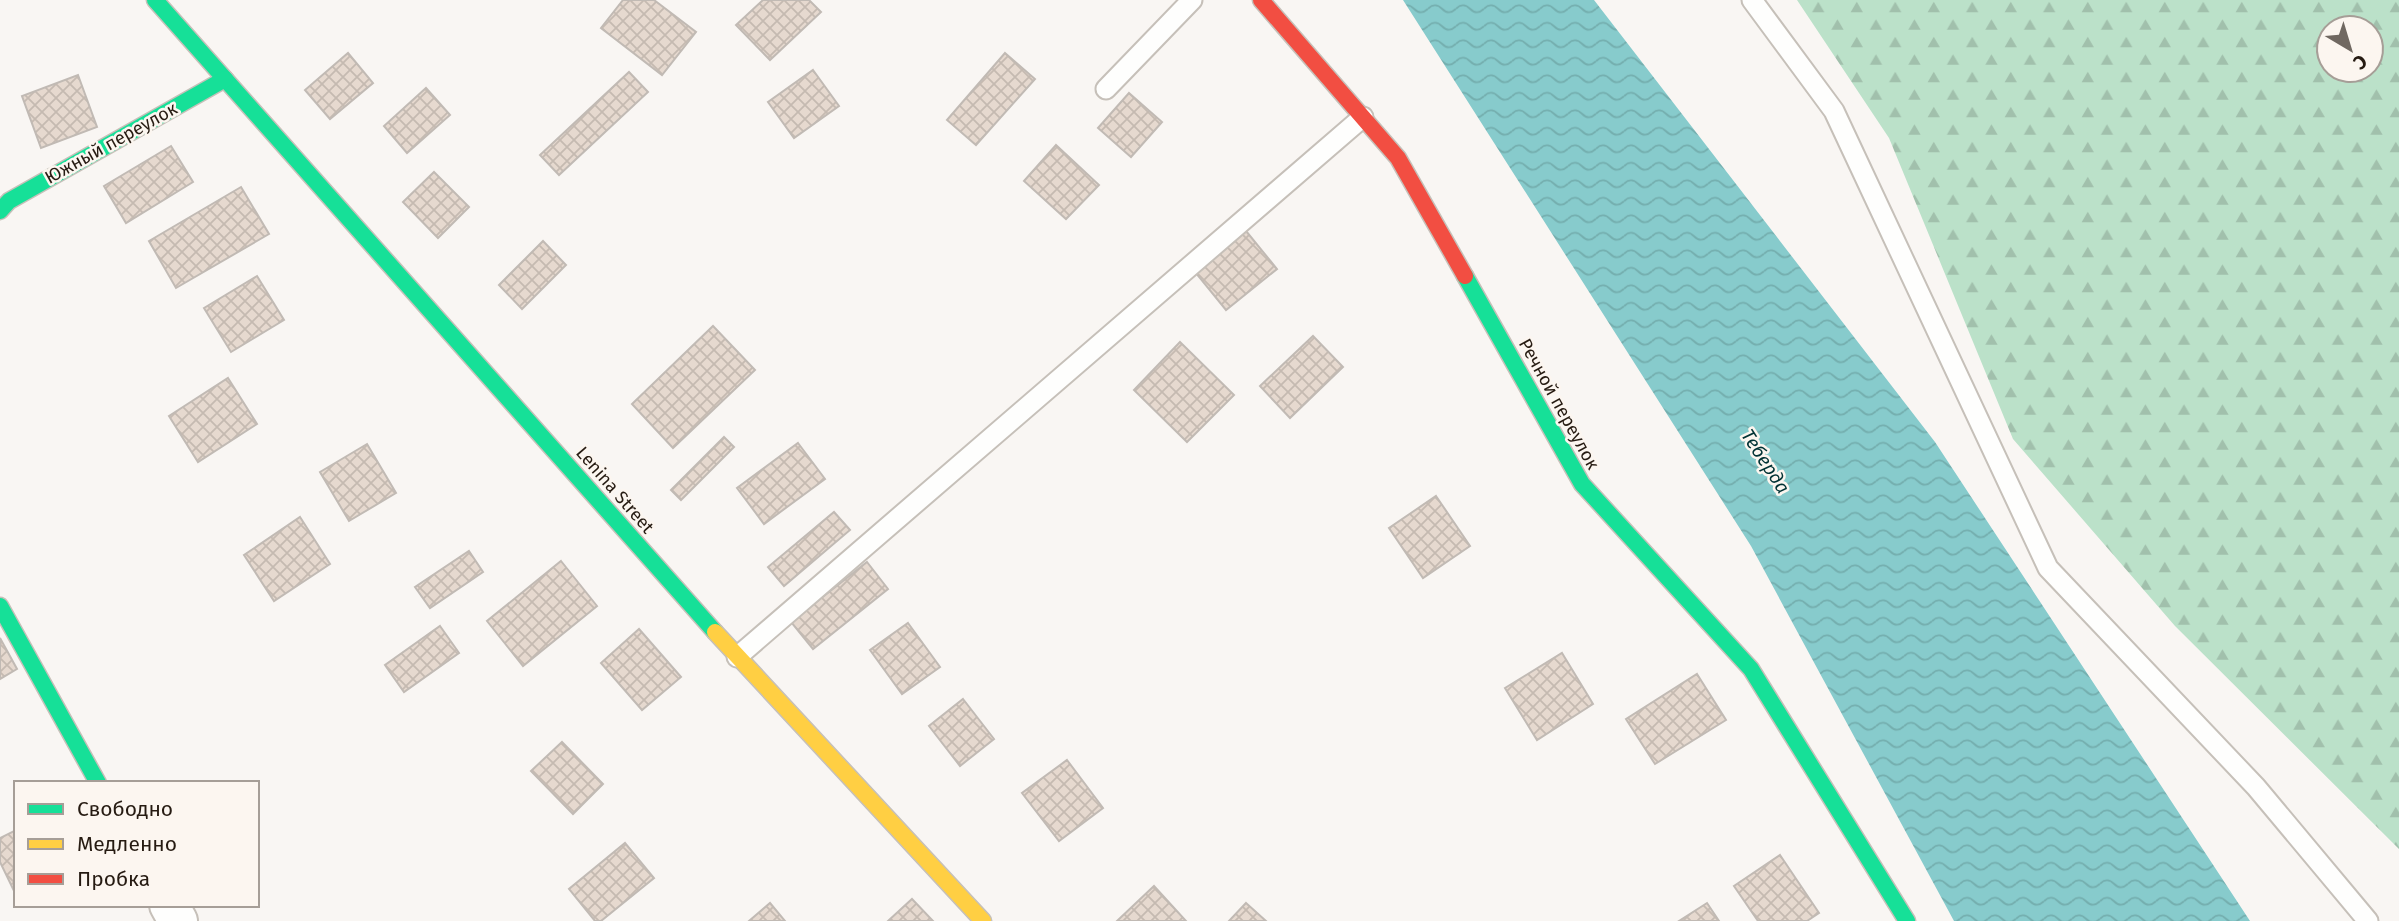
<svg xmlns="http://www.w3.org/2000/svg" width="2399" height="921" viewBox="0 0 2399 921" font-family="'Fira Sans',sans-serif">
  <defs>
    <pattern id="forest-firs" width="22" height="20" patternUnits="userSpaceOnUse" patternTransform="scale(1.75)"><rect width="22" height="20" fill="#bbe1c9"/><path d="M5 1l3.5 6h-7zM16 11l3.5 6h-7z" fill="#a1c0ac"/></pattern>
    <pattern id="water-waves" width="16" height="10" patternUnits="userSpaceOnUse" patternTransform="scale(1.75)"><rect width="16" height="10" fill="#87cbcc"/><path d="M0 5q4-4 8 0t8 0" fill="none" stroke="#74aeae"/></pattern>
    <pattern id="building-cross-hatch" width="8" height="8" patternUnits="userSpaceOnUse" patternTransform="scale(1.75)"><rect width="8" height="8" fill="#e6d9cf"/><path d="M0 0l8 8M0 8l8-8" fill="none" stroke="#c5bab1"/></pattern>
  </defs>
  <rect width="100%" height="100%" fill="#f9f6f3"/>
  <path fill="url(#forest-firs)" fill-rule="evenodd" d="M1797,0h602v849l-224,-223 -162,-187 -124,-301zM2329,28h42v42h-42z"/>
  <polygon fill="url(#water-waves)" points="1403,0 1594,0 1935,442 2250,921 1954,921 1751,546"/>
  <g fill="url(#building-cross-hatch)" stroke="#c1bab4" stroke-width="2">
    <polygon points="623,0 654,0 696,32 662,75 601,28"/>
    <polygon points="763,0 809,0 821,12 770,60 736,25"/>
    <polygon points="348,53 373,83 330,119 305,90"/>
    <polygon points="1005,53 1035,79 976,145 947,120"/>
    <polygon points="813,70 839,106 794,138 768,102"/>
    <polygon points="629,72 648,92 559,175 540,155"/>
    <polygon points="78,75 97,127 41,148 22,96"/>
    <polygon points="426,88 450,115 407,153 384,126"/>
    <polygon points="1129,93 1162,122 1131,157 1098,128"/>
    <polygon points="1056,145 1099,185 1066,219 1024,181"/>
    <polygon points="171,146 193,182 126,223 104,186"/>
    <polygon points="434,172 469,207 438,238 403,202"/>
    <polygon points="241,187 269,234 176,288 149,241"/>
    <polygon points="1246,231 1277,269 1226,310 1195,272"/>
    <polygon points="543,241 566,265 522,309 499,285"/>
    <polygon points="257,276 284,320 231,352 204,308"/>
    <polygon points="713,326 755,370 673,448 632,404"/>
    <polygon points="1313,336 1343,367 1290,418 1260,386"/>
    <polygon points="1180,342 1234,395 1187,442 1134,390"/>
    <polygon points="228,378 257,424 198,462 169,416"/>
    <polygon points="724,437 734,447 681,500 671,490"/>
    <polygon points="798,443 825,479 764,524 737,488"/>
    <polygon points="367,444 396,493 349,521 320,472"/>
    <polygon points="1436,496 1470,546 1423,578 1389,528"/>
    <polygon points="834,512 850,530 784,586 768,567"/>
    <polygon points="300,517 330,564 274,601 244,555"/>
    <polygon points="469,551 483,572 430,608 415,587"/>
    <polygon points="561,561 597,606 523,666 487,621"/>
    <polygon points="867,562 888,589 813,649 791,622"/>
    <polygon points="908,623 940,667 902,694 870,650"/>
    <polygon points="440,626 459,653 404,692 385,665"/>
    <polygon points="639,629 681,677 642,710 601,663"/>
    <polygon points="0,638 17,669 0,679"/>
    <polygon points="1562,653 1593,704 1537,740 1505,688"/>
    <polygon points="1697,674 1726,720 1655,764 1626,719"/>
    <polygon points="963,699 994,739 960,766 929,726"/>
    <polygon points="562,742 603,784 573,814 531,771"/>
    <polygon points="1067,760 1103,808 1059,841 1022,793"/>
    <polygon points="16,830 16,890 14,891 0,862 0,838"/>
    <polygon points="625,843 654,878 601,921 595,921 569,889"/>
    <polygon points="1780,855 1819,913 1807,921 1758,921 1734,886"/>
    <polygon points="1154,886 1186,921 1117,921"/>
    <polygon points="912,899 933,921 888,921"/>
    <polygon points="770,903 785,921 749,921"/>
    <polygon points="1246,903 1266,921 1229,921"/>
    <polygon points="1707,903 1719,921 1679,921"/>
  </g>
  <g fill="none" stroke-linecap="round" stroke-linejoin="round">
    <defs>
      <g id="lane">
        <polyline points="1752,0 1834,111 2048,568 2256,787 2368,921"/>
        <polyline points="1106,89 1192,0"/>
        <polyline points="737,657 1363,117"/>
      </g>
      <polyline id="street" points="169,905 178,921"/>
      <g id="fast">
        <polyline points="155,0 715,632"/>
        <polyline points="0,211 9,201 225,79"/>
        <polyline points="1465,276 1582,484 1751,669 1907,921"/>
        <polyline points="0,606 98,783"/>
      </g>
      <polyline id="slow" points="715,632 983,921"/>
      <polyline id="jam" points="1261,0 1398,158 1465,276"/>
    </defs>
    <use href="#lane" stroke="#c6c0b9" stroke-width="23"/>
    <use href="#street" stroke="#c6c0b9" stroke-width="42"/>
    <use href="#fast" stroke="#c6c0b9" stroke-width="19"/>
    <use href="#slow" stroke="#c6c0b9" stroke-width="19"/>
    <use href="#jam" stroke="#c6c0b9" stroke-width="19"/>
    <use href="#lane" stroke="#fefefd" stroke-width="19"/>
    <use href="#street" stroke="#fefefd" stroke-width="38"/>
    <use href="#fast" stroke="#16e098" stroke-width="16"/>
    <use href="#slow" stroke="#ffcf43" stroke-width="16"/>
    <use href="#jam" stroke="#f24e42" stroke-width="16"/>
  </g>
  <g text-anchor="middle" stroke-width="5" stroke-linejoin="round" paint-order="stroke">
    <g font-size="18" fill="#261b12" stroke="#fcf6f0">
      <text transform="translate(111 143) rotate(-29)" y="6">Южный переулок</text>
      <text transform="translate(1559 404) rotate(61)" y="6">Речной переулок</text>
      <text transform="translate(615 490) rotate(49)" y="6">Lenina Street</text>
    </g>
    <g font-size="19" font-style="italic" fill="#003234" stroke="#fcf6f0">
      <text transform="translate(1766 461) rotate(57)" y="7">Теберда</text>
    </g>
  </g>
  <rect x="14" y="781" width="245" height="126" fill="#fcf6f0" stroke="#a69e97" stroke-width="2"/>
  <rect x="28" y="804" width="35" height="10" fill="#16e098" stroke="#a69e97" stroke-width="2"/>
  <text x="77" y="816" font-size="21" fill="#261b12">Свободно</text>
  <rect x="28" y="839" width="35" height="10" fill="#ffcf43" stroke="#a69e97" stroke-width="2"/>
  <text x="77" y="851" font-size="21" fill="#261b12">Медленно</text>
  <rect x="28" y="874" width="35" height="10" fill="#f24e42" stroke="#a69e97" stroke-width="2"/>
  <text x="77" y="886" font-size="21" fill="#261b12">Пробка</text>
  <g transform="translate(2350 49) rotate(142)"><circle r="33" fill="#fcf6f0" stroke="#a69e97" stroke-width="2"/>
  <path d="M0-5L12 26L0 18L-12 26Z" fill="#706861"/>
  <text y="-10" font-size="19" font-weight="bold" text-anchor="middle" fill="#261b12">С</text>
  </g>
</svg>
